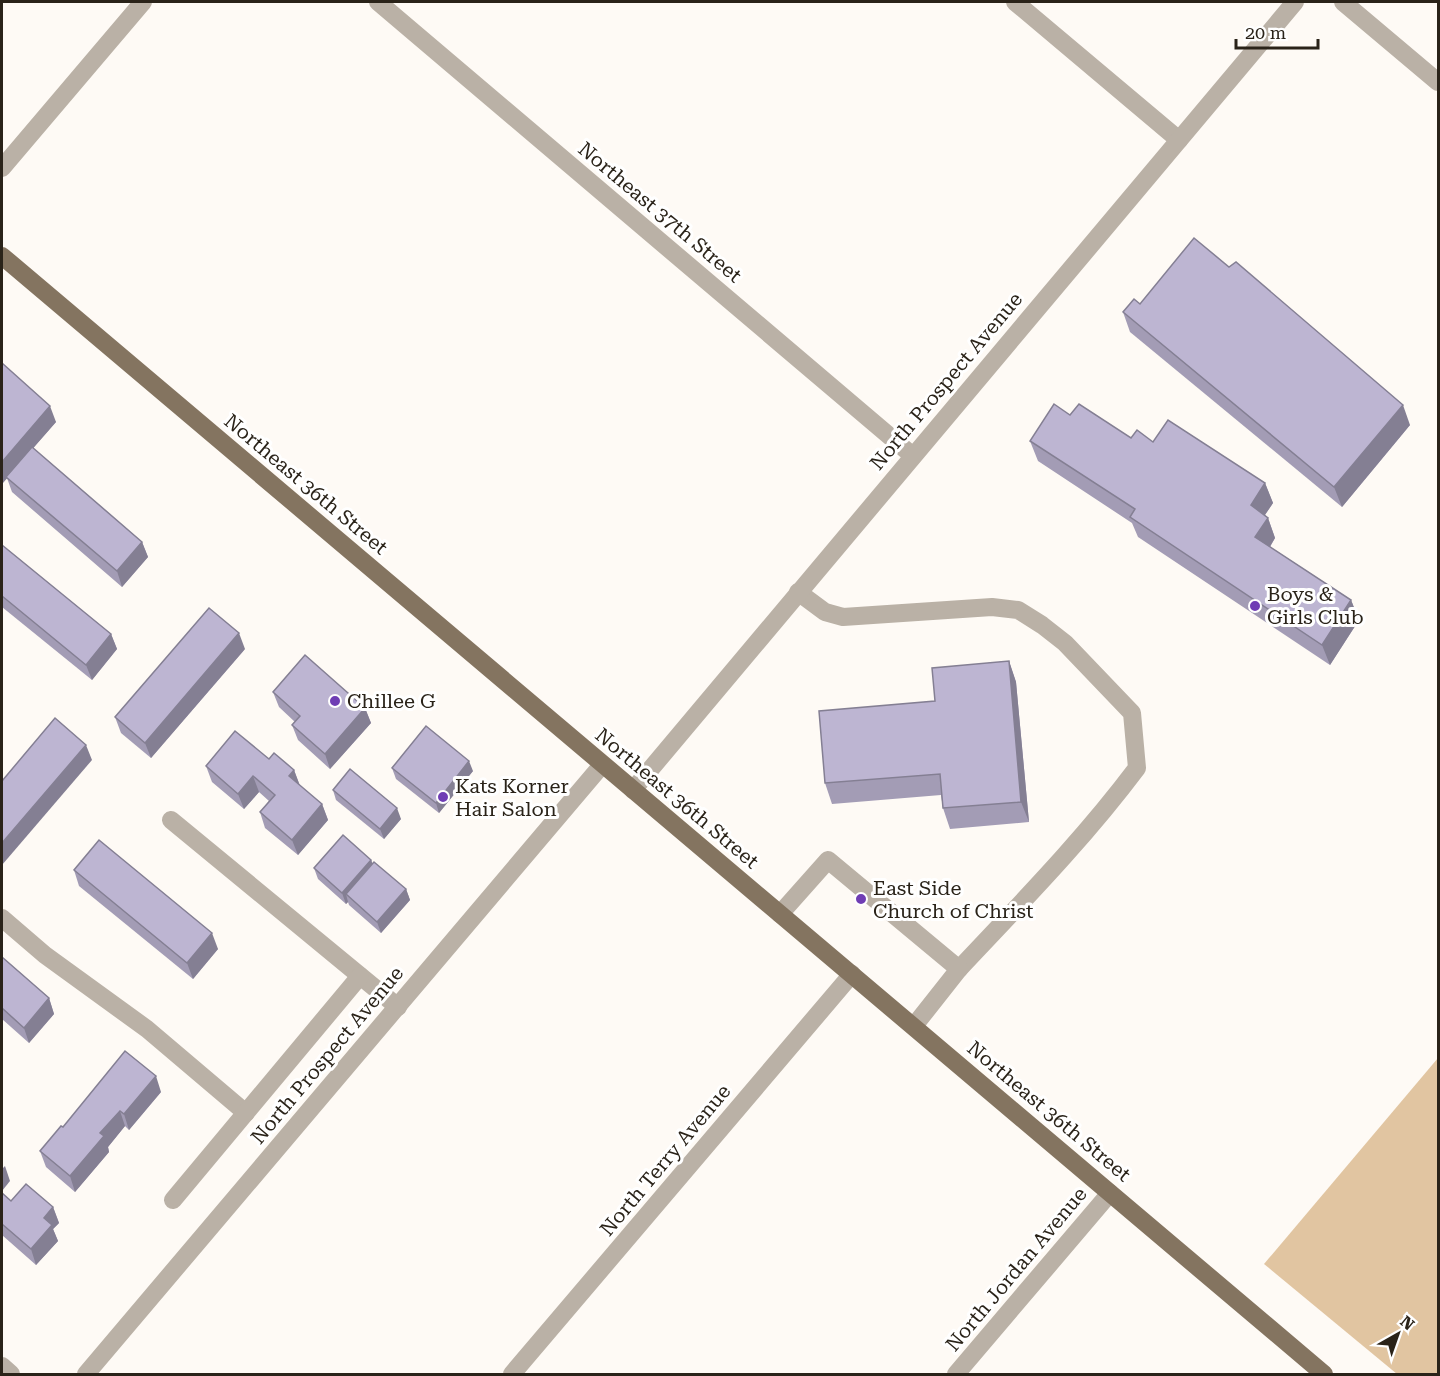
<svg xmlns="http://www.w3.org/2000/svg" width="1440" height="1376" viewBox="0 0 1440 1376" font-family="'Roboto Serif',serif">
  <rect width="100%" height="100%" fill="#fefaf5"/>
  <polygon fill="#e1c5a1" points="1438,1058 1438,1374 1397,1374 1264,1264"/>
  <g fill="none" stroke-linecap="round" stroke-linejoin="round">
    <g stroke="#bab1a6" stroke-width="18">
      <polyline points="378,2 913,456"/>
      <polyline points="1015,2 1179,140"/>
      <polyline points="1343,2 1438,82"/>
      <polyline points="2,168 143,2"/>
      <path d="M798,592l27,20 18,5 149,-10 26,3 24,15 23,18 67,70 5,55c-54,72 -117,136 -178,201"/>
      <polyline points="633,790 1295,2"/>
      <polyline points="171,820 398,1007"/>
      <polyline points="780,914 828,860 959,969 914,1026"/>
      <polyline points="2,918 45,955 147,1029 246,1113"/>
      <polyline points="173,1200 360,976"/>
      <polyline points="2,1366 11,1374"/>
      <polyline points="86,1374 602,765"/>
      <polyline points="512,1374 852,974"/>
      <polyline points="956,1374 1110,1193"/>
    </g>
    <polyline stroke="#847460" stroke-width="18" points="2,256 1324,1374"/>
  </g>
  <g fill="#a39cb5">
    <polygon points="1140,304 1410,425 1342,507 1130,332 1123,312"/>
    <polygon points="2,363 56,422 33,448 142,542 148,557 122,587 12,492 7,478 2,484"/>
    <polygon points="1070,415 1131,438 1153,442 1265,483 1273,503 1265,515 1268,518 1275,538 1270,547 1351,600 1359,620 1330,665 1138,537 1132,523 1038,461 1030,441"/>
    <polygon points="2,545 111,634 117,649 92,680 2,607"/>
    <polygon points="245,649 151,758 121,733 115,717"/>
    <polygon points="1009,661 1016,682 1029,822 950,829 943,808 941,795 832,804 825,783 935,701"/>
    <polygon points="273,692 365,708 371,723 330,769 298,740 292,725 295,722 279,707"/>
    <polygon points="269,759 294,770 300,786 322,804 328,820 298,855 265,828 260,812 269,801 259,792 244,809 212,782 206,766"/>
    <polygon points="392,768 473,771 439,813 396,779"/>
    <polygon points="333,790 401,819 384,839 336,800"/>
    <polygon points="371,860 373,864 406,889 410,900 381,933 349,905 348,902 346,904 318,879 314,868"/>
    <polygon points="74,870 218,949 193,979 79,886"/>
    <polygon points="2,957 49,998 54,1014 29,1043 2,1019"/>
    <polygon points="161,1092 129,1130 125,1126 108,1147 109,1152 75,1192 46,1167 40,1151 63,1127"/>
    <polygon points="2,1193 11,1201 53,1207 59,1223 53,1229 58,1241 36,1265 2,1235 2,1236"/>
  </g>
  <g fill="#847f93">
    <polygon points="1403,405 1410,425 1342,507 1334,487"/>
    <polygon points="50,406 56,422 2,484 2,462"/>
    <polygon points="1265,483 1273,503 1258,525 1251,505"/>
    <polygon points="1268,518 1275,538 1263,558 1255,537"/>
    <polygon points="142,542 148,557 122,587 117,571"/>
    <polygon points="1351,600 1359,620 1330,665 1322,645"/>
    <polygon points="239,633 245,649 151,758 145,743"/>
    <polygon points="111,634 117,649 92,680 86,665"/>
    <polygon points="1009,661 1016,682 1029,822 1021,802"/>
    <polygon points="365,708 371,723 330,769 325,754"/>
    <polygon points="86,745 92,760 2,865 2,843"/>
    <polygon points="469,761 473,771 439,813 436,803"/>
    <polygon points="294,770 300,786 289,776"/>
    <polygon points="253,776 259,792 244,809 238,794"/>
    <polygon points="322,804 328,820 298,855 292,840"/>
    <polygon points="397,808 401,819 384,839 380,829"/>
    <polygon points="371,860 375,871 346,894 348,902 346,904 342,893"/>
    <polygon points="406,889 410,900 381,933 377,922"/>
    <polygon points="212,933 218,949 193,979 187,963"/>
    <polygon points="49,998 54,1014 29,1043 24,1028"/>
    <polygon points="156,1076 161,1092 129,1130 124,1114"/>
    <polygon points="120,1111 125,1126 108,1147 109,1152 75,1192 70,1176 100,1133"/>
    <polygon points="5,1166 10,1181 2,1191 2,1169"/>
    <polygon points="53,1207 59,1223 53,1229 58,1241 36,1265 31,1249 44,1218"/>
  </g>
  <g fill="#bdb5d2" stroke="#847f93" stroke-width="1.5">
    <polygon points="1194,238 1229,267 1236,262 1403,405 1334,487 1123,312 1134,299 1140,304"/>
    <polygon points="2,363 50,406 2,462"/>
    <polygon points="1054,404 1070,415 1079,404 1131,438 1137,430 1153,442 1168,420 1265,483 1251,505 1268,518 1255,537 1351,600 1322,645 1130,517 1135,509 1030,441"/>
    <polygon points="32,447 142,542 117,571 6,477"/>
    <polygon points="2,545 111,634 86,665 2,596"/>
    <polygon points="209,608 239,633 145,743 115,717"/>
    <polygon points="305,655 365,708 325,754 292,725 300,716 273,692"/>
    <polygon points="1009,661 1021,802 943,808 940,774 825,783 819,711 935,701 932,668"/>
    <polygon points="55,718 86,745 2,843 2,781"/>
    <polygon points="426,726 469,761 436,803 392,768"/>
    <polygon points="235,731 269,759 274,753 294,770 289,776 322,804 292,840 260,812 275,795 253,776 238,794 206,766"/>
    <polygon points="350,769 397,808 380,829 333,790"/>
    <polygon points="343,835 371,860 342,893 314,868"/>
    <polygon points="99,840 212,933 187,963 74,870"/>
    <polygon points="374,862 406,889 377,922 346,894"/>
    <polygon points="2,957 49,998 24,1028 2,1008"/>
    <polygon points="125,1051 156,1076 124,1114 120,1111 100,1133 104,1136 70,1176 40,1151 61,1126 63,1127"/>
    <polygon points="26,1184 53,1207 44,1218 52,1225 31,1249 2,1224 2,1193 11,1201"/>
  </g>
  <g fill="#6f3db4" stroke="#fff" stroke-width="2">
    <circle cx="1255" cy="606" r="6"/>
    <circle cx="335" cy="701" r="6"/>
    <circle cx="443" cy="797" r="6"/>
    <circle cx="861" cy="899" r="6"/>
  </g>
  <g text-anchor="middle" stroke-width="6" stroke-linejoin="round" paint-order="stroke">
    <g font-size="20" fill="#2a2319" stroke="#fff">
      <text transform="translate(660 212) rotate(40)" y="7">Northeast 37th Street</text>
      <text transform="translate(946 381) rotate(-50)" y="7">North Prospect Avenue</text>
      <text transform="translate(306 484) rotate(40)" y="7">Northeast 36th Street</text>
      <text transform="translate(677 798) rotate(40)" y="7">Northeast 36th Street</text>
      <text transform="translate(327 1055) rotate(-50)" y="7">North Prospect Avenue</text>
      <text transform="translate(1049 1111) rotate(40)" y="7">Northeast 36th Street</text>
      <text transform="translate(665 1160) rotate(-50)" y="7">North Terry Avenue</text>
      <text transform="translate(1016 1269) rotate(-50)" y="7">North Jordan Avenue</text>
    </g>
    <g font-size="20" fill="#2a2319" stroke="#fff" text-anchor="start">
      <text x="1267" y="601">Boys &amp;<tspan x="1267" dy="23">Girls Club</tspan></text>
      <text x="347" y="708">Chillee G</text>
      <text x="455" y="793">Kats Korner<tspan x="455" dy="23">Hair Salon</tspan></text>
      <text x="873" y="895">East Side<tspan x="873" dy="23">Church of Christ</tspan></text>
    </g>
  </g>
  <rect width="1440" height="1376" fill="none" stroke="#2a2319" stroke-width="6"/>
  <g transform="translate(1398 1334) rotate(40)" stroke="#ffffff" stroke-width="4.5" paint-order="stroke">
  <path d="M0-4.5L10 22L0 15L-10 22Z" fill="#2a2319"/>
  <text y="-9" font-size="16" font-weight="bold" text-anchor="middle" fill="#2a2319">N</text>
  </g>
  <path d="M1236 39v9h82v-9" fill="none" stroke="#2a2319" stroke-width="3"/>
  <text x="1245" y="39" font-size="18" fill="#2a2319" stroke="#ffffff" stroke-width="4.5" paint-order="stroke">20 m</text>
</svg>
